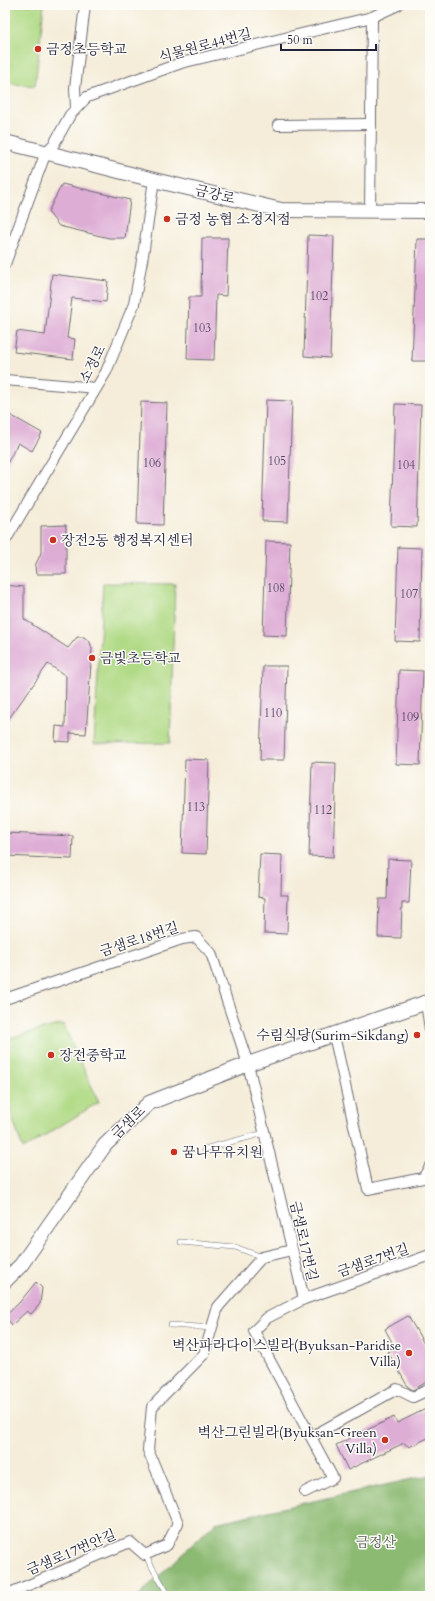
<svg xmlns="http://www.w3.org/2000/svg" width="435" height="1601" viewBox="0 0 435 1601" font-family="Cardo,'Noto Serif KR',serif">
  <rect width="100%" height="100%" fill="#fdfcf7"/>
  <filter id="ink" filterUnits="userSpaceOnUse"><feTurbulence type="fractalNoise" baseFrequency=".025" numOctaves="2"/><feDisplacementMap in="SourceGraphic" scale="8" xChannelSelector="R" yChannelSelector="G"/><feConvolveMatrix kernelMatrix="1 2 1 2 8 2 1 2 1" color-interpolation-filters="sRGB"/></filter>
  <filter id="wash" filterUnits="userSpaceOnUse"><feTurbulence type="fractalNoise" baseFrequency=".012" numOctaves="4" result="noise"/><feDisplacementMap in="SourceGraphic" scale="16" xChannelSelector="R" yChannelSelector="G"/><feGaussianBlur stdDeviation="0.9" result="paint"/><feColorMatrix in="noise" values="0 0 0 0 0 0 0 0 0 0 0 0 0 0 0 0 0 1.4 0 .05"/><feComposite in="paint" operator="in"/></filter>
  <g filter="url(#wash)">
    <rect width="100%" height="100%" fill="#f5edd9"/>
    <g fill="#b0da85" stroke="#697e60">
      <polygon points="5,5 44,5 35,86 5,83"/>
      <polygon points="103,583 175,584 170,743 94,744"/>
      <polygon points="63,1024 99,1102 23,1149 5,1096 5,1039"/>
    </g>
    <polygon fill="#8cba72" stroke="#576e56" points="430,1475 430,1596 138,1596 215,1523"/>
    <g id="blocks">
      <g fill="#deadd6">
        <polygon points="62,184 130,200 125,238 109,238 59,226 48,212"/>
        <polygon points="308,235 334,236 330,358 304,356"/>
        <polygon points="202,238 228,238 226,296 216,295 214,360 187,359 189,297 201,297"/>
        <polygon points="417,239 430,239 430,361 412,361"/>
        <polygon points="52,274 108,281 106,302 72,298 67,338 75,339 73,359 14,352 17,331 45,335"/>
        <polygon points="266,400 292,401 288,522 262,521"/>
        <polygon points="141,402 167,403 163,525 137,524"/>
        <polygon points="395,404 421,405 417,527 391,526"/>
        <polygon points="5,412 42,433 32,451 18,443 5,467"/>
        <polygon points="66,525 66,574 36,574 35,566 41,553 41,526"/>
        <polygon points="266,541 290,542 287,636 263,635"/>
        <polygon points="398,547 422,548 420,642 395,641"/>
        <polygon points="5,585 24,587 24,619 68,648 77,637 84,637 90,642 92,649 86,734 70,733 70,742 55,741 56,726 65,727 66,676 48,664 5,724"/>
        <polygon points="263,666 287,666 284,760 260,760"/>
        <polygon points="399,670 423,671 420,765 396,764"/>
        <polygon points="185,759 209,760 206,854 182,853"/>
        <polygon points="312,762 336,763 333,857 309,856"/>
        <polygon points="5,833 73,836 72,859 5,856"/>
        <polygon points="260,854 282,855 281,895 288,895 287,934 264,933 265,898 258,897"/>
        <polygon points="388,859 411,860 409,903 402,903 401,938 378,937 379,899 387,899"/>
        <polygon points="36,1282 42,1288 40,1304 31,1314 27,1311 12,1325 5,1316 19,1303"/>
        <polygon points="408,1316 430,1354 430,1380 413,1390 408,1387 388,1352 395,1348 385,1329"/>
        <polygon points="430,1407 430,1437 409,1447 404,1443 348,1470 336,1445 394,1417 397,1423"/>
      </g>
    </g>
  </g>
  <g filter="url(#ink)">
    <use href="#blocks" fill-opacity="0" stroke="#6c6972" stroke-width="1"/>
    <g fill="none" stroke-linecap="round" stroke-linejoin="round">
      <defs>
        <g id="service">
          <polyline points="204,1149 264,1133"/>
          <polyline points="181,1242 235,1247 262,1257"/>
          <polyline points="171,1325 212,1328"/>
          <polyline points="145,1555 169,1596"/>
        </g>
        <g id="minor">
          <polyline points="76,108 75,88 85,5"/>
          <polyline points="278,125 371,124"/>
          <polyline points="370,211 372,17"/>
          <polyline points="5,264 46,152 54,144 70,115 87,97 181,63 372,17 398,5"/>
          <polyline points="5,380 96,388"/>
          <polyline points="5,541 106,372 134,304 143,255 154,180"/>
          <polyline points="5,999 182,939 196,937 211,953 248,1064 304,1299"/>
          <polyline points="426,1003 430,1029"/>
          <polyline points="334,1035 368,1189 423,1178 430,1167"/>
          <polyline points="311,1437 397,1389 413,1397 430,1389"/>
          <polyline points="305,1492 333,1478 254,1331 267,1318 304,1299 430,1255"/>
          <polyline points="5,1595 130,1542 145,1555 167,1545 178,1523 148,1450 152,1407 204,1354 218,1307 262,1257 292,1250"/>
        </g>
        <g id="secondary">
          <polyline points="5,142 154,180 281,210 430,211"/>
          <polyline points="5,1281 21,1265 105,1145 149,1103 248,1064 430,1001"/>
        </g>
      </defs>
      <use href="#service" stroke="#6c6972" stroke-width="6"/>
      <use href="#minor" stroke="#6c6972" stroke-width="12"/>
      <use href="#secondary" stroke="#6c6972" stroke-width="16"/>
      <use href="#service" stroke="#fff" stroke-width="5"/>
      <use href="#minor" stroke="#fff" stroke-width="10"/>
      <use href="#secondary" stroke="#fff" stroke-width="14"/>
    </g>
  </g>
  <g fill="#c8321e" stroke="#fdfcf7" stroke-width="1.5">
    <circle cx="38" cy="49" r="4"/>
    <circle cx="167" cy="219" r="4"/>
    <circle cx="53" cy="540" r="4"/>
    <circle cx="92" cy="658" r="4"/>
    <circle cx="417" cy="1035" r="4"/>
    <circle cx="51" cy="1055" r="4"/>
    <circle cx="174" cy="1152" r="4"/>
    <circle cx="409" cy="1353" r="4"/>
    <circle cx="385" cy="1440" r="4"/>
  </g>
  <g text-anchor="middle" stroke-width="3" stroke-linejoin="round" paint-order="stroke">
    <g font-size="12" fill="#514562">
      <text x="319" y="300">102</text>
      <text x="202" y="332">103</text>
      <text x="277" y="465">105</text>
      <text x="152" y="467">106</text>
      <text x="406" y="469">104</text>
      <text x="276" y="592">108</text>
      <text x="409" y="598">107</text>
      <text x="273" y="717">110</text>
      <text x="410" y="721">109</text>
      <text x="196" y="811">113</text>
      <text x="323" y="814">112</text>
    </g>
    <g font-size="14" fill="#22223b" stroke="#fdfcf7">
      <text transform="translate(205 45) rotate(-15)" y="5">식물원로44번길</text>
      <text transform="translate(215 194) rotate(13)" y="5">금강로</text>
      <text transform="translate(92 364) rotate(-63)" y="5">소정로</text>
      <text transform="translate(139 939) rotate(-18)" y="5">금샘로18번길</text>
      <text transform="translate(128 1122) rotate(-44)" y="5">금샘로</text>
      <text transform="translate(304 1241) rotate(77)" y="5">금샘로17번길</text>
      <text transform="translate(373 1260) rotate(-19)" y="5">금샘로7번길</text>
      <text transform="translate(71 1552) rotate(-23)" y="5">금샘로17번안길</text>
    </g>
    <g font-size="14" fill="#22223b" stroke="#fdfcf7" text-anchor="start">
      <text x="46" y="54">금정초등학교</text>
      <text x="175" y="224">금정 농협 소정지점</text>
      <text x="61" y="545">장전2동 행정복지센터</text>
      <text x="100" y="663">금빛초등학교</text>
      <text x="409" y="1040" text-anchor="end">수림식당(Surim-Sikdang)</text>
      <text x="59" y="1060">장전중학교</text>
      <text x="182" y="1157">꿈나무유치원</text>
      <text x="401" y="1350" text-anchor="end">벽산파라다이스빌라(Byuksan-Paridise<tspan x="401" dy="16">Villa)</tspan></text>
      <text x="377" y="1437" text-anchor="end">벽산그린빌라(Byuksan-Green<tspan x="377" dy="16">Villa)</tspan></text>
    </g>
    <g font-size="14" fill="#4d5951" stroke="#fdfcf7">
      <text x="376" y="1547">금정산</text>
    </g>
  </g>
  <rect width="435" height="1601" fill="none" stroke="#fdfcf7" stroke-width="20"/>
  <path d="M281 44v6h95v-6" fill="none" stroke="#22223b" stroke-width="2"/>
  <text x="287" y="44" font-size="12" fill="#22223b" stroke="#fdfcf7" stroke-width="3" paint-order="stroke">50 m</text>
</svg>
